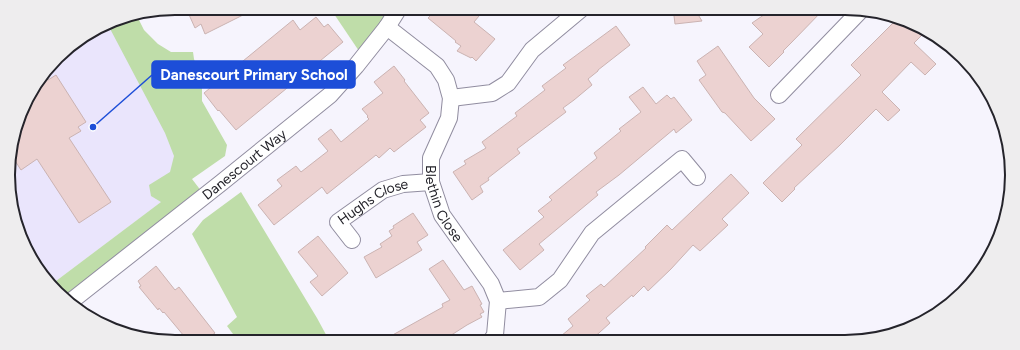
<svg xmlns="http://www.w3.org/2000/svg" width="1020" height="350" viewBox="0 0 1020 350" font-family="Figtree,sans-serif">
  <rect width="100%" height="100%" fill="#f6f4fd"/>
  <polygon fill="#eae5fc" points="111,21 192,179 52,284 36,268 14,218 9,153 25,101 65,50"/>
  <g fill="#bfdda9">
    <polygon points="330,8 399,8 363,57"/>
    <polygon points="137,16 144,30 158,44 171,52 193,52 194,59 202,83 202,101 227,145 225,156 192,179 205,196 70,302 52,284 161,202 151,196 149,185 170,172 174,156 165,133 107,23 111,21"/>
    <polygon points="241,192 317,318 330,342 239,342 227,326 237,317 192,234 203,220"/>
  </g>
  <g fill="#ecd2d1" stroke="#cbb3b2">
    <polygon points="186,8 257,8 205,34 201,24 195,28"/>
    <polygon points="419,8 470,8 479,16 474,22 495,39 476,61 472,57 471,58 457,51 461,46 455,42 456,41 428,18 430,16"/>
    <polygon points="673,8 694,8 702,21 675,24"/>
    <polygon points="774,8 825,8 791,43 783,51 784,52 769,67 749,47 763,34 752,23"/>
    <polygon points="316,17 324,27 328,24 343,42 236,130 219,110 218,111 204,93 293,20 300,30"/>
    <polygon points="898,18 925,32 914,43 936,64 925,75 911,62 882,92 900,110 888,121 876,109 840,145 794,188 795,189 782,202 763,183 802,145 796,139 861,75 851,65"/>
    <polygon points="616,26 630,45 598,70 598,71 588,79 592,85 574,100 563,108 566,112 517,149 520,153 488,178 489,180 480,186 483,192 472,200 453,172 466,164 464,161 486,148 482,142 517,116 515,113 545,90 542,86 566,68 563,65"/>
    <polygon points="718,46 754,98 775,119 751,141 725,113 722,112 699,80 706,75 697,61"/>
    <polygon points="394,66 405,80 404,81 429,113 420,120 426,127 394,152 390,148 379,158 376,155 327,194 322,187 274,225 258,205 282,186 277,180 296,166 301,172 328,151 318,139 331,129 341,142 369,119 367,117 368,116 362,109 383,93 374,82"/>
    <polygon points="45,75 48,80 56,75 86,122 78,127 81,131 69,138 111,202 79,223 37,159 21,170 10,153 25,101"/>
    <polygon points="643,87 656,104 667,95 671,99 674,97 692,120 676,133 674,129 619,175 596,192 598,195 539,244 544,250 520,270 503,250 544,217 538,211 552,200 549,197 597,158 594,153 621,131 619,129 641,112 629,97"/>
    <polygon points="731,174 749,193 722,219 728,225 700,251 693,245 671,269 648,291 644,286 633,297 632,295 606,318 610,323 590,341 555,341 573,326 568,319 590,300 586,296 601,284 604,287 646,248 645,247 667,225 672,230"/>
    <polygon points="413,213 428,235 417,242 422,250 376,278 364,257 382,247 380,244 392,236 389,231 394,228 393,226"/>
    <polygon points="318,236 348,273 322,296 310,282 318,276 298,252"/>
    <polygon points="443,260 464,290 472,286 482,304 480,305 484,312 480,314 482,317 467,325 442,341 380,342 443,307 442,304 450,300 429,269"/>
    <polygon points="156,266 175,290 179,287 215,333 203,342 189,342 164,312 163,313 159,308 158,310 139,287 141,286 138,281"/>
  </g>
  <g fill="none" stroke-linecap="round" stroke-linejoin="round">
    <defs>
      <g id="minor">
        <path id="s1" d="M387,27l50,39 9,14 5,18 -2,20 -18,40v24l11,33 49,69 7,17 -3,34 -4,6"/>
        <polyline points="779,95 861,10"/>
        <polyline points="451,98 492,93 508,83 532,50 581,9 580,8"/>
        <path id="s2" d="M352,240l-14,-18 45,-32 20,-6 28,-2"/>
        <polyline points="498,301 539,297 560,280 592,233 682,159 697,177"/>
        <path id="s3" d="M70,302l151,-119 109,-88 26,-29 31,-39 12,-19"/>
      </g>
    </defs>
    <use href="#minor" stroke="#918da0" stroke-width="18"/>
    <use href="#minor" stroke="#fff" stroke-width="16"/>
  </g>
  <g text-anchor="middle" stroke-width="4" stroke-linejoin="round" paint-order="stroke">
    <g font-size="14" fill="#25242b" stroke="#fff">
      <text dy="5" stroke="none"><textPath href="#s3" startOffset="222">Danescourt Way</textPath></text>
      <text dy="5" stroke="none"><textPath href="#s1" startOffset="211">Blethin Close</textPath></text>
      <text dy="5" stroke="none"><textPath href="#s2" startOffset="64">Hughs Close</textPath></text>
    </g>
  </g>
  <path d="M0 0H1020V350H0ZM175 15H845A160 160 0 0 1 1005 175V175A160 160 0 0 1 845 335H175A160 160 0 0 1 15 175V175A160 160 0 0 1 175 15Z" fill="#eeedee" fill-rule="evenodd"/>
  <path fill="none" stroke="#25242b" stroke-width="2" d="M175 15H845A160 160 0 0 1 1005 175V175A160 160 0 0 1 845 335H175A160 160 0 0 1 15 175V175A160 160 0 0 1 175 15Z"/>
  <path fill="none" stroke="#1d4ed8" stroke-width="1.5" d="M93 127L152 75"/>
  <circle fill="#1d4ed8" stroke="#fff" stroke-width="1.5" cx="93" cy="127" r="4"/>
  <rect fill="#1d4ed8" stroke="#1d4ed8" stroke-width="1.5" x="152" y="61" width="203" height="27" rx="4"/>
  <g font-size="15" text-anchor="middle" font-weight="bold" fill="#fff">
    <text x="254" y="80">Danescourt Primary School</text>
  </g>
</svg>
